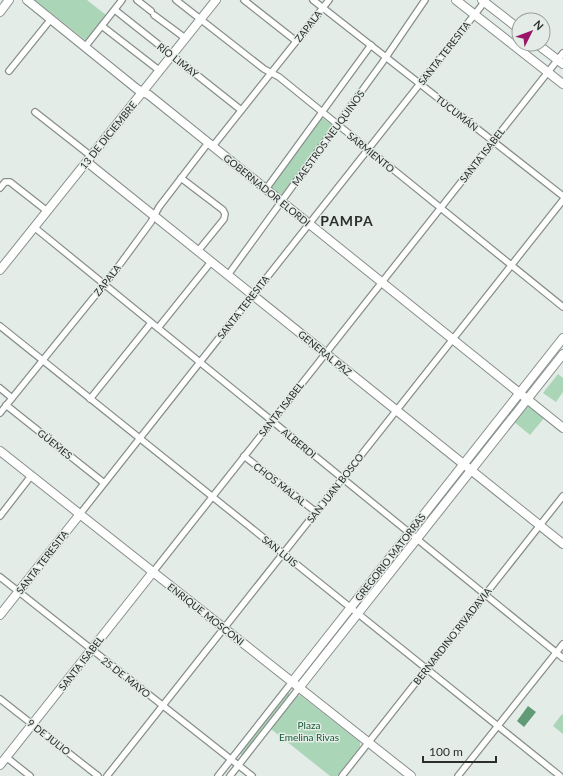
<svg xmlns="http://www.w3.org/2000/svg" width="563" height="776" viewBox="0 0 563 776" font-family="Lato,sans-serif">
  <rect width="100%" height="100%" fill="#e4ece7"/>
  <g fill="#aad6b7">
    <polygon points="34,0 87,0 106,15 87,40 85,40"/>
    <polygon points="321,117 332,125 332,128 284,195 280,195 272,190 271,186"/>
    <polygon points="558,374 563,378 563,392 556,402 543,393"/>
    <polygon points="518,401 521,403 474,462 472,461 471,459"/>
    <polygon points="527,404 545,417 530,435 513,421"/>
    <polygon points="460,474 463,476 420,531 418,530 417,529"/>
    <polygon points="407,542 410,544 358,608 356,606"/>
    <polygon points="351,613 353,614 303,679 301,679 300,678"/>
    <polygon points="287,693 289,693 290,695 244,754 241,755 240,752"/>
    <polygon points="300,695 360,742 360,747 337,776 330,776 271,729 295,697"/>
    <polygon points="562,714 563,715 563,734 553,726"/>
  </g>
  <polygon fill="#619b75" points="528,706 536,712 524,727 517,721"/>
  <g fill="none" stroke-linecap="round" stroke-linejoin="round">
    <defs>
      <g id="street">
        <polyline points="137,0 151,11"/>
        <polyline points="176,0 264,69 279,77 563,307"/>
        <polyline points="244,0 296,41"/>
        <polyline points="313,0 563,196"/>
        <polyline points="115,10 241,110"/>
        <polyline points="154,15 185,38"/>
        <polyline points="102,26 160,71"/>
        <polyline points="85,47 122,0"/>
        <polyline points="9,71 51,19"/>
        <polyline points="35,112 91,156"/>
        <polyline points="213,146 329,0"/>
        <polyline points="181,178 223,210 225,214 224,219 198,251"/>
        <polyline points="0,188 5,182 10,182 47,211"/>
        <polyline points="266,189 371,45"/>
        <polyline points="34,227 563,658"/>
        <polyline points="228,275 382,63 425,0"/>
        <polyline points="0,326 560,776"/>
        <polyline points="158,328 211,262"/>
        <polyline points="0,388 12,398"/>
        <polyline points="90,399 151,323"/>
        <polyline points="6,405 104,483"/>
        <polyline points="0,413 115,271 151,222 159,207 208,143"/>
        <polyline points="244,456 316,512"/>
        <polyline points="80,514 486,0"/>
        <polyline points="0,516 31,476"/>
        <polyline points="153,572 563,53"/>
        <polyline points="0,577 252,776"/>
        <polyline points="0,699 98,776"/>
        <polyline points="6,757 30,776"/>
        <polyline points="107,776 563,200"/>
        <polyline points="218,776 292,682"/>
        <polyline points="230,776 299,688"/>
        <polyline points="342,776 563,496"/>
        <polyline points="458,776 563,644"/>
      </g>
      <g id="secondary">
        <polyline points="27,0 137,89 149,95 563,428"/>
        <polyline points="456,0 563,84"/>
        <polyline points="482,0 519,29"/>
        <polyline points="0,12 9,0"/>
        <polyline points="537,44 563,64"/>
        <polyline points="87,162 563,544"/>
        <polyline points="0,270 216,0"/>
        <polyline points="0,451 411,776"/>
        <polyline points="0,615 80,514"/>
        <polyline points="292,682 563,338"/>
        <polyline points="299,688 563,354"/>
        <polyline points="0,765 153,572"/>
      </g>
    </defs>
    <use href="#street" stroke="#888f8a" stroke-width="8"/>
    <use href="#secondary" stroke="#888f8a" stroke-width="10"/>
    <use href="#street" stroke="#fff" stroke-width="5.5"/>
    <use href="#secondary" stroke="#fff" stroke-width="8"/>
  </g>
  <g text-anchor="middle" stroke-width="3" stroke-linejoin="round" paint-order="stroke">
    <g font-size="10" fill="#2b2e2c" stroke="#e4ece7">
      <text transform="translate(308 26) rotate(-52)" y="4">ZAPALA</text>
      <text transform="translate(444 53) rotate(-52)" y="4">SANTA TERESITA</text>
      <text transform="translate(178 60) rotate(38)" y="4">RÍO LIMAY</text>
      <text transform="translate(457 113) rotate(38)" y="4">TUCUMÁN</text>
      <text transform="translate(108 135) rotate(-51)" y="4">13 DE DICIEMBRE</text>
      <text transform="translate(328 138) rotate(-54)" y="4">MAESTROS NEUQUINOS</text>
      <text transform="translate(371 152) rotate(39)" y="4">SARMIENTO</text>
      <text transform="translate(482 155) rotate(-52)" y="4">SANTA ISABEL</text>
      <text transform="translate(267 190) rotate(39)" y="4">GOBERNADOR ELORDI</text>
      <text transform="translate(107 280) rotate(-52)" y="4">ZAPALA</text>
      <text transform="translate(243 307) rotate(-52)" y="4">SANTA TERESITA</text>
      <text transform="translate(325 353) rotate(39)" y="4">GENERAL PAZ</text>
      <text transform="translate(281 409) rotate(-52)" y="4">SANTA ISABEL</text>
      <text transform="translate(299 443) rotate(39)" y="4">ALBERDI</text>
      <text transform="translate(55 444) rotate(39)" y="4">GÜEMES</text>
      <text transform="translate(280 484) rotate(38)" y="4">CHOS MALAL</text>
      <text transform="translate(335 488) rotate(-52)" y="4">SAN JUAN BOSCO</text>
      <text transform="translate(280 551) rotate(39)" y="4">SAN LUIS</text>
      <text transform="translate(390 557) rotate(-52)" y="4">GREGORIO MATORRAS</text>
      <text transform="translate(42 562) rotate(-52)" y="4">SANTA TERESITA</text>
      <text transform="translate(206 614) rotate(38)" y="4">ENRIQUE MOSCONI</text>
      <text transform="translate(452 636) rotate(-52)" y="4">BERNARDINO RIVADAVIA</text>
      <text transform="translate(81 663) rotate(-52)" y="4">SANTA ISABEL</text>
      <text transform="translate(126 677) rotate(38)" y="4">25 DE MAYO</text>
      <text transform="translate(49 737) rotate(38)" y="4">9 DE JULIO</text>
    </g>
    <g font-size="10" fill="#175a35" stroke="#e4ece7">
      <text x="309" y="729">Plaza<tspan x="309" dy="12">Emelina Rivas</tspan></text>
    </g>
    <g font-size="14" font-weight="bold" letter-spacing="1" fill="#2b2e2c" stroke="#e4ece7">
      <text x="347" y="226">PAMPA</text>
    </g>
  </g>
  <g transform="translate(531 32) rotate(48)"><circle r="19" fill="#e4ece7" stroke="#9aa09c"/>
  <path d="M0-3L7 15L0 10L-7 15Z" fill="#9a1467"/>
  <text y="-6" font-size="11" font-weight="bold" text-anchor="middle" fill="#2b2e2c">N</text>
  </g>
  <path d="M423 756v6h73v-6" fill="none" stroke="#2b2e2c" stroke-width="2"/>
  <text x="429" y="756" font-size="12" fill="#2b2e2c" stroke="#e4ece7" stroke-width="3" paint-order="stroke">100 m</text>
</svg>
